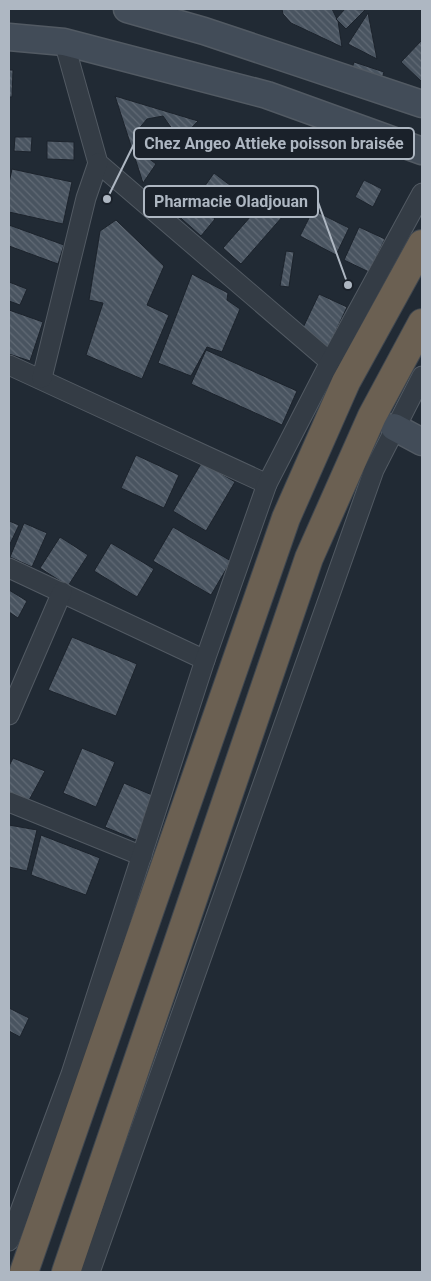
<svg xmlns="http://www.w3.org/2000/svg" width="431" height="1281" viewBox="0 0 431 1281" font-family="Roboto,sans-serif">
  <defs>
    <pattern id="building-back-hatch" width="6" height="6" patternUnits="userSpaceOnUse" patternTransform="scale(1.25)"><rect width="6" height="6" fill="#495460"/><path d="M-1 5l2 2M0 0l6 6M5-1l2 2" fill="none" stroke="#616a75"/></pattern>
  </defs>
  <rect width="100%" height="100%" fill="#212a34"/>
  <g fill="url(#building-back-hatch)" stroke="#1c232c">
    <polygon points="282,9 332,9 338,21 342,47 291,23 283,14"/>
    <polygon points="345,9 365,10 346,29 336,19"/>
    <polygon points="368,13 377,59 348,44"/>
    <polygon points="422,40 422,82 401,62"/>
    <polygon points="354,62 384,72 379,88 349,78"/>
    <polygon points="9,70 13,70 12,97 9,97"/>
    <polygon points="115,96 198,121 180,140 163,116 147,119 137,131 139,151 156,164 143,183"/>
    <polygon points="15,137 32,137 31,152 14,151"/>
    <polygon points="47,141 74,142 74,160 47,159"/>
    <polygon points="12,169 72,182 63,224 9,212 9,183"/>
    <polygon points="214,173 239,192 220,218 195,200"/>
    <polygon points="364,180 382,189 373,207 355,197"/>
    <polygon points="272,192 290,208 241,264 223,248"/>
    <polygon points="187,194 215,219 201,236 173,211"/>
    <polygon points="313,210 349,228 336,255 300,236"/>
    <polygon points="116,220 164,266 147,305 169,315 142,379 86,355 103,303 89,300 100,231"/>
    <polygon points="9,225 64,245 58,264 9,246"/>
    <polygon points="359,227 385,239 369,272 344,260"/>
    <polygon points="286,251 294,252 289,287 280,286"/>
    <polygon points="192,274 228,293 227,300 240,309 222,352 207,347 191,376 158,363"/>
    <polygon points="9,282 27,289 20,305 9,301"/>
    <polygon points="319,294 347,307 328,348 300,334"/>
    <polygon points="9,310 43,322 30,361 9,354"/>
    <polygon points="206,350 297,391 282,425 191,384"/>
    <polygon points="136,455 179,475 164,508 121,488"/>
    <polygon points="202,462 235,482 206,531 173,511"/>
    <polygon points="9,521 19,525 9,546"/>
    <polygon points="24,523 47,533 32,567 10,557"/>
    <polygon points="173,527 231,561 211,595 153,561"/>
    <polygon points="60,537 88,555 68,586 40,568"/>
    <polygon points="111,543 154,569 137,597 94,571"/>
    <polygon points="9,590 27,601 18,618 9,612"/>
    <polygon points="72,637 137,664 116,716 48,690"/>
    <polygon points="82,748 115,762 96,807 63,793"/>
    <polygon points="13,758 45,771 28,802 9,793 9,766"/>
    <polygon points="124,783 159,798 141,842 105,827"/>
    <polygon points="9,825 37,830 27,871 9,867"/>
    <polygon points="41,835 100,858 86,895 31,875"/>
    <polygon points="9,1008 29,1018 20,1037 9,1031"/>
  </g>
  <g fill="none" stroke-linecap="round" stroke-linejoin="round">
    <defs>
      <g id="street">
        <polyline points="64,42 98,163 330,362"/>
        <polyline points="9,365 267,484"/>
        <polyline points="42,378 86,198 98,163"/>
        <polyline points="9,568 205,660"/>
        <polyline points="9,715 62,592"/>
        <polyline points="9,802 142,856"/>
        <polyline points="9,1241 71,1074 205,660 267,484 330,362 422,193"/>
        <polyline points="90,1272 374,470 422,376"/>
      </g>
      <g id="secondary">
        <polyline points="127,9 204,31 422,104"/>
        <polyline points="9,37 64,42 267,95 422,151"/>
        <polyline points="394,427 422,442"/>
      </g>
      <g id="highway">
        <polyline points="24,1272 286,518 346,382 422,244"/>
        <polyline points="66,1272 309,558 372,416 422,323"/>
      </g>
    </defs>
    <use href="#street" stroke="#525a63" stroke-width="21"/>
    <use href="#secondary" stroke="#525a63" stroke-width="29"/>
    <use href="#highway" stroke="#3f4750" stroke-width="30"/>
    <use href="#street" stroke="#343c45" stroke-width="19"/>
    <use href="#secondary" stroke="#424c58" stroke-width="26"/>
    <use href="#highway" stroke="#6b6052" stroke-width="28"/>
  </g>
  <path fill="none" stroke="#aeb7c2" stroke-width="2" d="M107 199L134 144M348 285L318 202"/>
  <g fill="#aeb7c2" stroke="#1a212a" stroke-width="2">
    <circle cx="107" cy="199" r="5"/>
    <circle cx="348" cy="285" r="5"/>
  </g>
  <g fill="#1a212a" stroke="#aeb7c2" stroke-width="2">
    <rect x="134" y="128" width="280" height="31" rx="5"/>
    <rect x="144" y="186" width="174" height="31" rx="5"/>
  </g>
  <g font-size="16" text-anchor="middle" font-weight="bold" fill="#aeb7c2">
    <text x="274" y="149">Chez Angeo Attieke poisson braisée</text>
    <text x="231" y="207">Pharmacie Oladjouan</text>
  </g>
  <rect width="431" height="1281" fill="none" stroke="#aeb7c2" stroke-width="20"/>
</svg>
